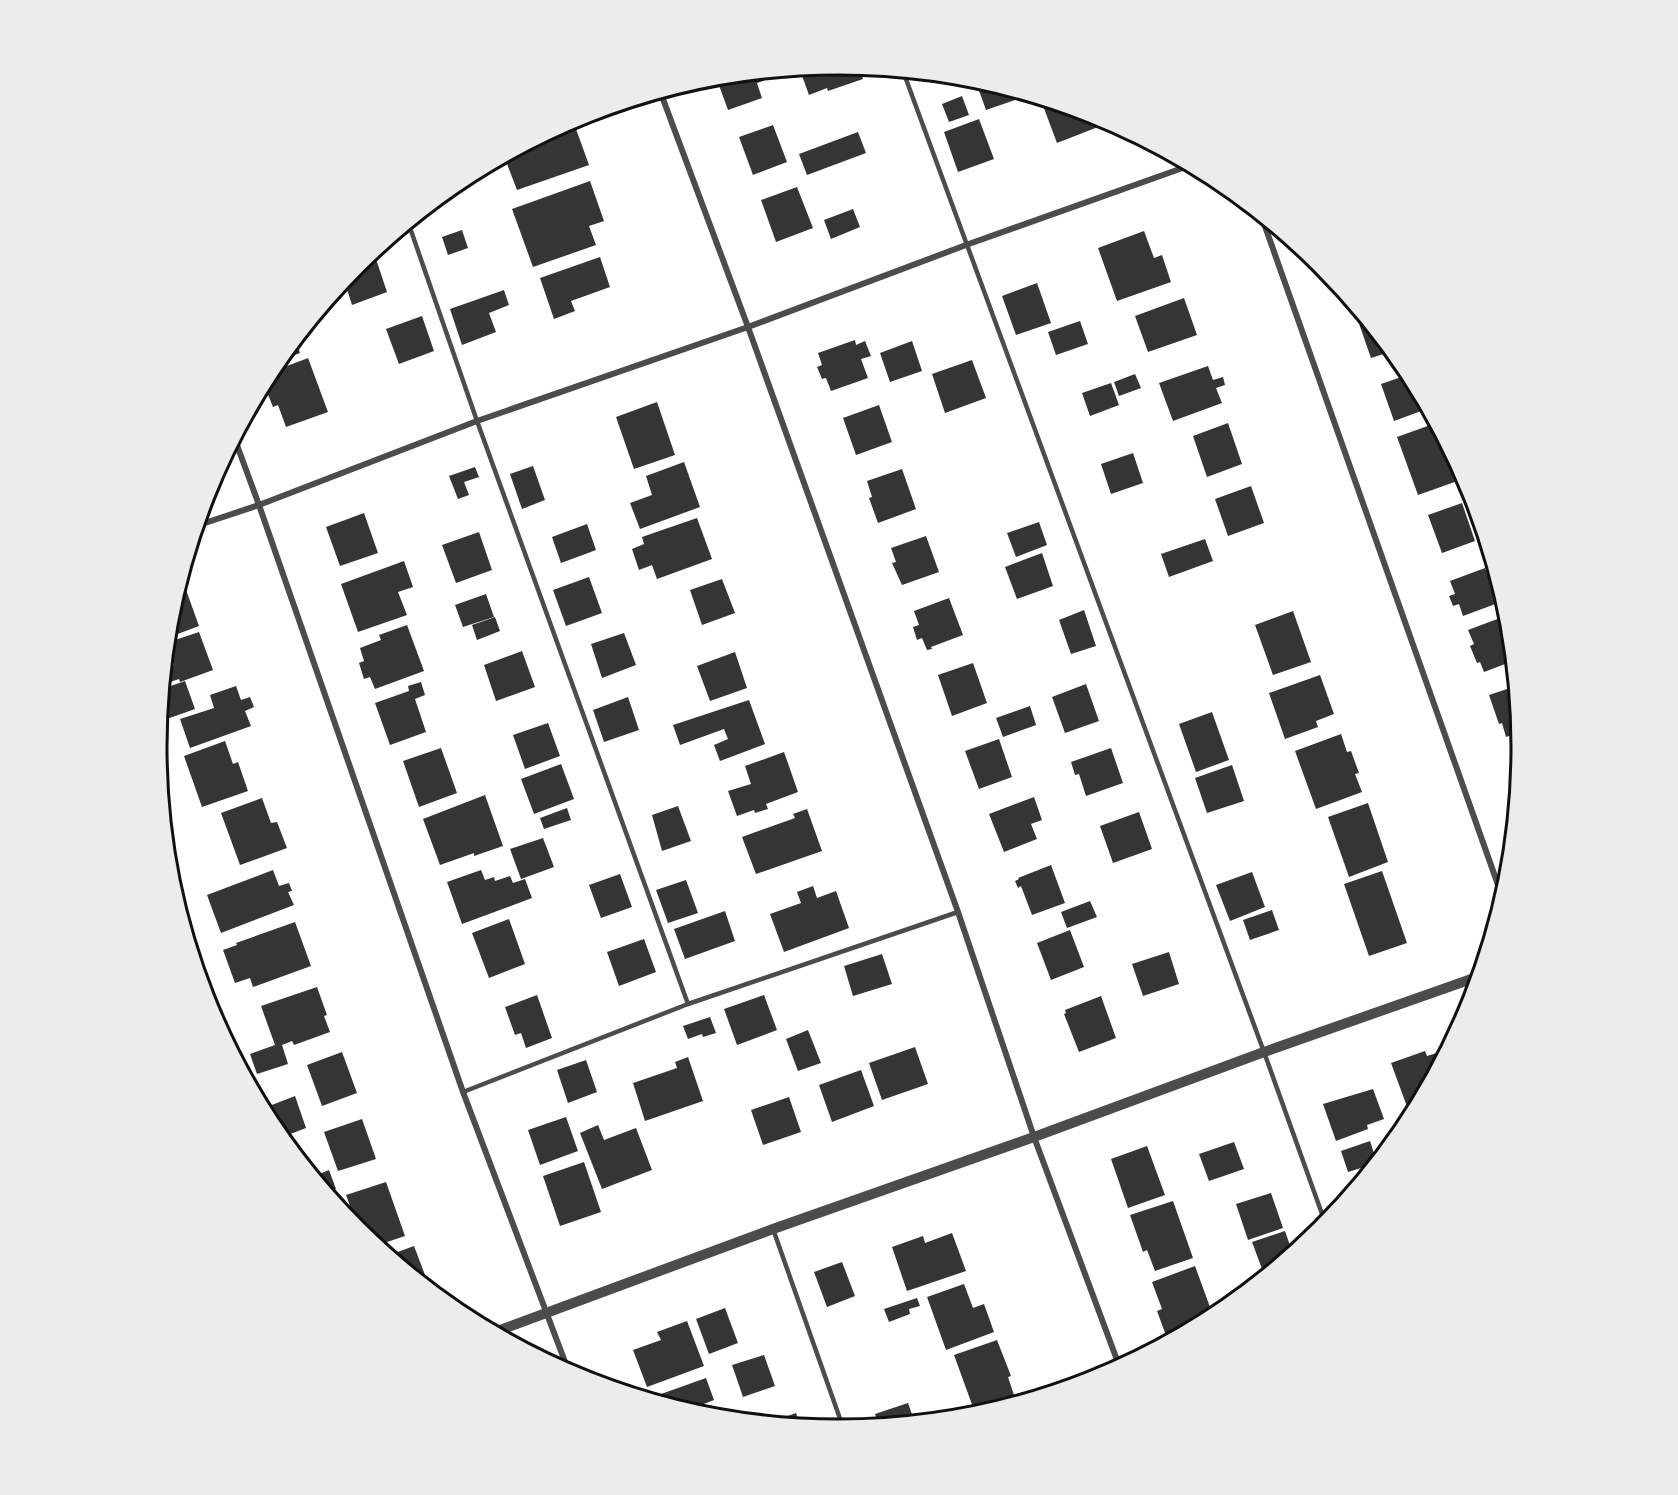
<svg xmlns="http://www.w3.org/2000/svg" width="1678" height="1495" viewBox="0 0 1678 1495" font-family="Manrope,sans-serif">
  <rect width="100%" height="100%" fill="#fff"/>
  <g fill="#353535">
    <polygon points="839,65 859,66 863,79 828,91 827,88 809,95 800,70 808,68"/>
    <polygon points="762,72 765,80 757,83 762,98 728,110 716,77"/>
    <polygon points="986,82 1019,92 1021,98 986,110 977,85"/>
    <polygon points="962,96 969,115 949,122 942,104"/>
    <polygon points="1049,101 1101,117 1111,122 1057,143 1042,103"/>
    <polygon points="979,119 994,159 958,172 944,132"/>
    <polygon points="773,125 787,162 753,175 739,137"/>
    <polygon points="576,129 589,165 517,190 504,156"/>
    <polygon points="858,132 866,153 807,175 799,154"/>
    <polygon points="590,181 604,221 589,226 596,245 533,267 512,209"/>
    <polygon points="797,187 813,228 776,242 761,200"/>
    <polygon points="853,209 860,227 831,239 824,220"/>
    <polygon points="462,230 468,248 448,255 442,237"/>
    <polygon points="1144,231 1154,258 1162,255 1171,282 1117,301 1098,248"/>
    <polygon points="600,257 610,287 571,301 575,311 554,319 540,278"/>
    <polygon points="376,259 387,292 352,305 344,280 354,267"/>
    <polygon points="1037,283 1051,323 1016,335 1002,296"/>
    <polygon points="504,290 509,305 489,313 496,332 462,345 450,309"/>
    <polygon points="1184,298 1197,335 1148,352 1135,316"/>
    <polygon points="1364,315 1368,321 1393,351 1371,358 1357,318"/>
    <polygon points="422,316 434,351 399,364 386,329"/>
    <polygon points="1080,321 1088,344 1056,355 1048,332"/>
    <polygon points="295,339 300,353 276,362"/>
    <polygon points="855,340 856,345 865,341 871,356 861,359 868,378 831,391 826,378 822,379 817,367 822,365 818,353"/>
    <polygon points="912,341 922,371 890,382 880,353"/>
    <polygon points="308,358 328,412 286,427 278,405 273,407 263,382 269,373"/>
    <polygon points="972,360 986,398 945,413 932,374"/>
    <polygon points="1208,366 1213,380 1223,377 1225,385 1216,388 1222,403 1173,421 1159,383"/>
    <polygon points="1135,374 1141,388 1119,396 1114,382"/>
    <polygon points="1410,374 1424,410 1394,421 1381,384"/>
    <polygon points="1111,383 1119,405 1090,416 1082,393"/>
    <polygon points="657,402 675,455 634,469 616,417"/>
    <polygon points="879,405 892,442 856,455 843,418"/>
    <polygon points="1228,423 1242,464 1207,477 1193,436"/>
    <polygon points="1436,423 1466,478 1418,495 1397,437"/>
    <polygon points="1133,453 1143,483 1111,494 1101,464"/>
    <polygon points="684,462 700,507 640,529 630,503 652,495 646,476"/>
    <polygon points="533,466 545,500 522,509 510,474"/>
    <polygon points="475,467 479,477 464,482 469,495 458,499 449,476"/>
    <polygon points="902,469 916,509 878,523 869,498 872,497 867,481"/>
    <polygon points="1251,486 1264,523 1228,536 1215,499"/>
    <polygon points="1462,503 1475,541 1442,553 1428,515"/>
    <polygon points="364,513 378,553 340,566 326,527"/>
    <polygon points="697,518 712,559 657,579 652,565 639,570 632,549 644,544 642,537"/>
    <polygon points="1039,522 1047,545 1016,557 1007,533"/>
    <polygon points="587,524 596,550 561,563 552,537"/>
    <polygon points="479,532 492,570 456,583 442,545"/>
    <polygon points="926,536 939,572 902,585 892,563 896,562 891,548"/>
    <polygon points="1205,539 1213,561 1169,577 1161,554"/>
    <polygon points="1042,553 1053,586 1017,599 1005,567"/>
    <polygon points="404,561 413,587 398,592 407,615 358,632 341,584"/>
    <polygon points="1485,568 1498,603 1463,616 1459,604 1453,606 1449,596 1455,594 1450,581"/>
    <polygon points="589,577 602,613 566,626 553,590"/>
    <polygon points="722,579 735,613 702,625 690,590"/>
    <polygon points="185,587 199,626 167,638 169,614 176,590"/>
    <polygon points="486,594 494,617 463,627 455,605"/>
    <polygon points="949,598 963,635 931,647 932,649 927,650 922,638 917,640 913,627 919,625 914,611"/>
    <polygon points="1084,610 1096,646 1071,654 1059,620"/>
    <polygon points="1293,611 1311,662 1273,675 1255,625"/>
    <polygon points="1508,615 1513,661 1484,672 1480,662 1477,663 1470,646 1474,644 1468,630"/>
    <polygon points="495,617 500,631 477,640 472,625"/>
    <polygon points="407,625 424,671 375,689 370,677 364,679 359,663 364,661 360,648 381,640 379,635"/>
    <polygon points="199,632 213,670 180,682 179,679 167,683 164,669 174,665 166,643"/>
    <polygon points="624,633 636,665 602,678 591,644"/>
    <polygon points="522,651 535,687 496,701 484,665"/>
    <polygon points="735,652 747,688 710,701 697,666"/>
    <polygon points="973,663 987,703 952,716 938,675"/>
    <polygon points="1320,675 1334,714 1316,721 1318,727 1285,739 1269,693"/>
    <polygon points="185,681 195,709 164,720 160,708 162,689"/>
    <polygon points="421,682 425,695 415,699 426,732 390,745 375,703 409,691 408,686"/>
    <polygon points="1086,684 1099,721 1065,733 1052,697"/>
    <polygon points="236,686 241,700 250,697 254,707 245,711 251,726 190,748 180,719 214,708 210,695"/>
    <polygon points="1516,686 1520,732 1506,737 1502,723 1499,724 1489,695"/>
    <polygon points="628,697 639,730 604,742 593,710"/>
    <polygon points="749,700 765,744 720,761 714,745 728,739 724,729 680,745 673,725"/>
    <polygon points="1030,706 1036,725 1003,737 996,718"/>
    <polygon points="1212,712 1229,760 1196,772 1179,724"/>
    <polygon points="548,723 560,756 525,769 513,735"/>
    <polygon points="1341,734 1347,752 1351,751 1359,773 1355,774 1362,792 1316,809 1295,751"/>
    <polygon points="999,739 1012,777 979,789 965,751"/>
    <polygon points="225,741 233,764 238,762 248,791 202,807 184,756"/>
    <polygon points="441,748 457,793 419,807 403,761"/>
    <polygon points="1111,748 1123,783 1086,796 1079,774 1075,775 1071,762"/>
    <polygon points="784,752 798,792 766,804 768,809 755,813 754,810 737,816 728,791 751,784 745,766"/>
    <polygon points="561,764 574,799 534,814 521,779"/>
    <polygon points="1232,765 1244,801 1207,813 1195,778"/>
    <polygon points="485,795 503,846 474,856 474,853 440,865 423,819"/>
    <polygon points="1034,797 1042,820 1031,824 1037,839 1004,852 989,814"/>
    <polygon points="262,798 271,823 277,822 287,848 240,865 221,813"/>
    <polygon points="1368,803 1388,862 1349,877 1328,817"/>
    <polygon points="678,806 691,841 662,851 652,815"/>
    <polygon points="567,808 571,820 544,829 540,818"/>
    <polygon points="807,809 822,851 756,874 742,837 795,818 793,814"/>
    <polygon points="1139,812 1152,849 1113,863 1100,826"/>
    <polygon points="164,828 176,859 167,862 166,852"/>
    <polygon points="543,838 554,867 521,879 510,849"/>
    <polygon points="1051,865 1065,903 1032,915 1021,886 1018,888 1015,881 1019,879 1018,878"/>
    <polygon points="273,870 279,886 289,883 292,891 288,892 294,905 221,933 207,895"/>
    <polygon points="481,870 485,880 494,877 495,881 510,876 513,883 525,879 532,898 462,924 447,882"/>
    <polygon points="1382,871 1407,943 1369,956 1344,884"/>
    <polygon points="1252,872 1265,907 1230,921 1216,885"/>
    <polygon points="620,874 632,907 601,918 589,885"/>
    <polygon points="686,880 698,913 668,923 656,890"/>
    <polygon points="813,886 817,898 836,891 849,928 784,952 770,914 801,903 797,892"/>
    <polygon points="1090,901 1097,917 1067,928 1061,912"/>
    <polygon points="1272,910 1279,930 1250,940 1243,920"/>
    <polygon points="725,911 735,941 685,959 674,929"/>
    <polygon points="509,919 525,964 489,978 472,933"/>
    <polygon points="295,922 311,966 253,987 250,978 235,983 223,950 237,945 236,943"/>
    <polygon points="1070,930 1084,967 1051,980 1037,943"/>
    <polygon points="644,939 656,972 619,986 607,952"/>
    <polygon points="1169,952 1179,984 1143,996 1132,964"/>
    <polygon points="882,954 892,984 853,996 844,966"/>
    <polygon points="317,987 327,1015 324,1016 330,1032 294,1045 292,1041 282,1045 288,1064 257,1074 250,1054 275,1045 261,1006"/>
    <polygon points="537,995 552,1038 526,1048 521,1033 515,1035 505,1007"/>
    <polygon points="764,995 777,1030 737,1045 724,1009"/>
    <polygon points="1101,996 1116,1038 1079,1052 1064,1014 1066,1013 1065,1010"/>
    <polygon points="710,1017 716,1033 703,1037 702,1034 688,1039 683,1026"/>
    <polygon points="808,1030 821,1063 798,1071 786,1039"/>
    <polygon points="915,1047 928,1084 882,1100 869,1063"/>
    <polygon points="1449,1049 1416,1110 1409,1112 1391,1063 1425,1051 1427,1056"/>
    <polygon points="342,1052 357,1093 322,1106 307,1065"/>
    <polygon points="688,1057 703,1101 645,1121 633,1083 677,1068 675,1062"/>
    <polygon points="586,1060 597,1092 568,1103 557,1070"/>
    <polygon points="861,1070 874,1106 832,1122 819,1085"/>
    <polygon points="1373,1089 1384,1119 1367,1125 1368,1129 1336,1141 1323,1104"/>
    <polygon points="295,1096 306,1128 280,1138 271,1127 264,1108"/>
    <polygon points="789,1097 801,1132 763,1145 751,1110"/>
    <polygon points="566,1117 578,1151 540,1165 528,1130"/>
    <polygon points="362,1119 376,1159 338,1171 324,1132"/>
    <polygon points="598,1125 604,1140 636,1128 652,1170 602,1189 580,1133"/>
    <polygon points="1370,1141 1377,1163 1348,1172 1341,1151"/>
    <polygon points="1234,1142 1244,1169 1209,1181 1199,1154"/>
    <polygon points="1147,1146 1165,1195 1128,1208 1111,1159"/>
    <polygon points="584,1162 601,1212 560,1226 543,1176"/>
    <polygon points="329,1170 336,1189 325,1193 312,1177"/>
    <polygon points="386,1182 405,1236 375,1246 360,1233 346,1195"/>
    <polygon points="1271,1193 1283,1228 1248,1240 1236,1204"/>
    <polygon points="1173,1201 1193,1258 1155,1271 1147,1250 1143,1252 1130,1215"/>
    <polygon points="1285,1231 1293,1254 1265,1277 1252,1242"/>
    <polygon points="952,1233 966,1271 907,1291 892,1247 923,1236 925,1243"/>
    <polygon points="414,1246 430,1288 427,1289 387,1256"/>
    <polygon points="842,1262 855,1296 827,1307 814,1272"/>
    <polygon points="1195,1266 1214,1318 1168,1341 1157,1311 1162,1309 1152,1282"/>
    <polygon points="964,1284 973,1308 984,1304 994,1332 946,1350 927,1297"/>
    <polygon points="917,1298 920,1306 909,1309 910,1314 889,1322 884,1309"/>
    <polygon points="725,1308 738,1343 709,1354 696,1319"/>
    <polygon points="687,1321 704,1366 647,1387 633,1350 661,1340 657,1332"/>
    <polygon points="997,1340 1011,1376 1008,1377 1014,1395 974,1410 954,1355"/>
    <polygon points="764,1355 775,1386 743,1397 732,1365"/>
    <polygon points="706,1378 714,1400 696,1407 698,1415 647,1399"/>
    <polygon points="908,1403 915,1423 879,1427 875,1414"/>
    <polygon points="796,1413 801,1427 768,1423"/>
  </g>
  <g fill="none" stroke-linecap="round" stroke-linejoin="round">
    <g stroke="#4c4c4c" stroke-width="4.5">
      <polyline points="903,71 1264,1052 1326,1225"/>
      <polyline points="408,222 477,421 688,1004"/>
      <polyline points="463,1092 688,1004 958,912"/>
      <polyline points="773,1229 844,1430"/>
    </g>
    <g stroke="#4c4c4c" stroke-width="6">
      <polyline points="660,91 748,327 958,912 1034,1137 1120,1368"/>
      <polyline points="1261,215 1503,899"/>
      <polyline points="234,437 259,505 463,1092 570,1375"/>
      <polyline points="196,526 259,505 477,421 748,327 966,245 1191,165"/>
    </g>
    <polyline stroke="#4c4c4c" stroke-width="10" points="492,1333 773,1229 1034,1137 1264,1052 1480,976"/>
  </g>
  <path d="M0 0H1678V1495H0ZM167 747a672 672 0 1 1 1344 0a672 672 0 1 1-1344 0Z" fill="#ececec" fill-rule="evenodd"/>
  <path fill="none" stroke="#111" stroke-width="3" d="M167 747a672 672 0 1 1 1344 0a672 672 0 1 1-1344 0Z"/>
</svg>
